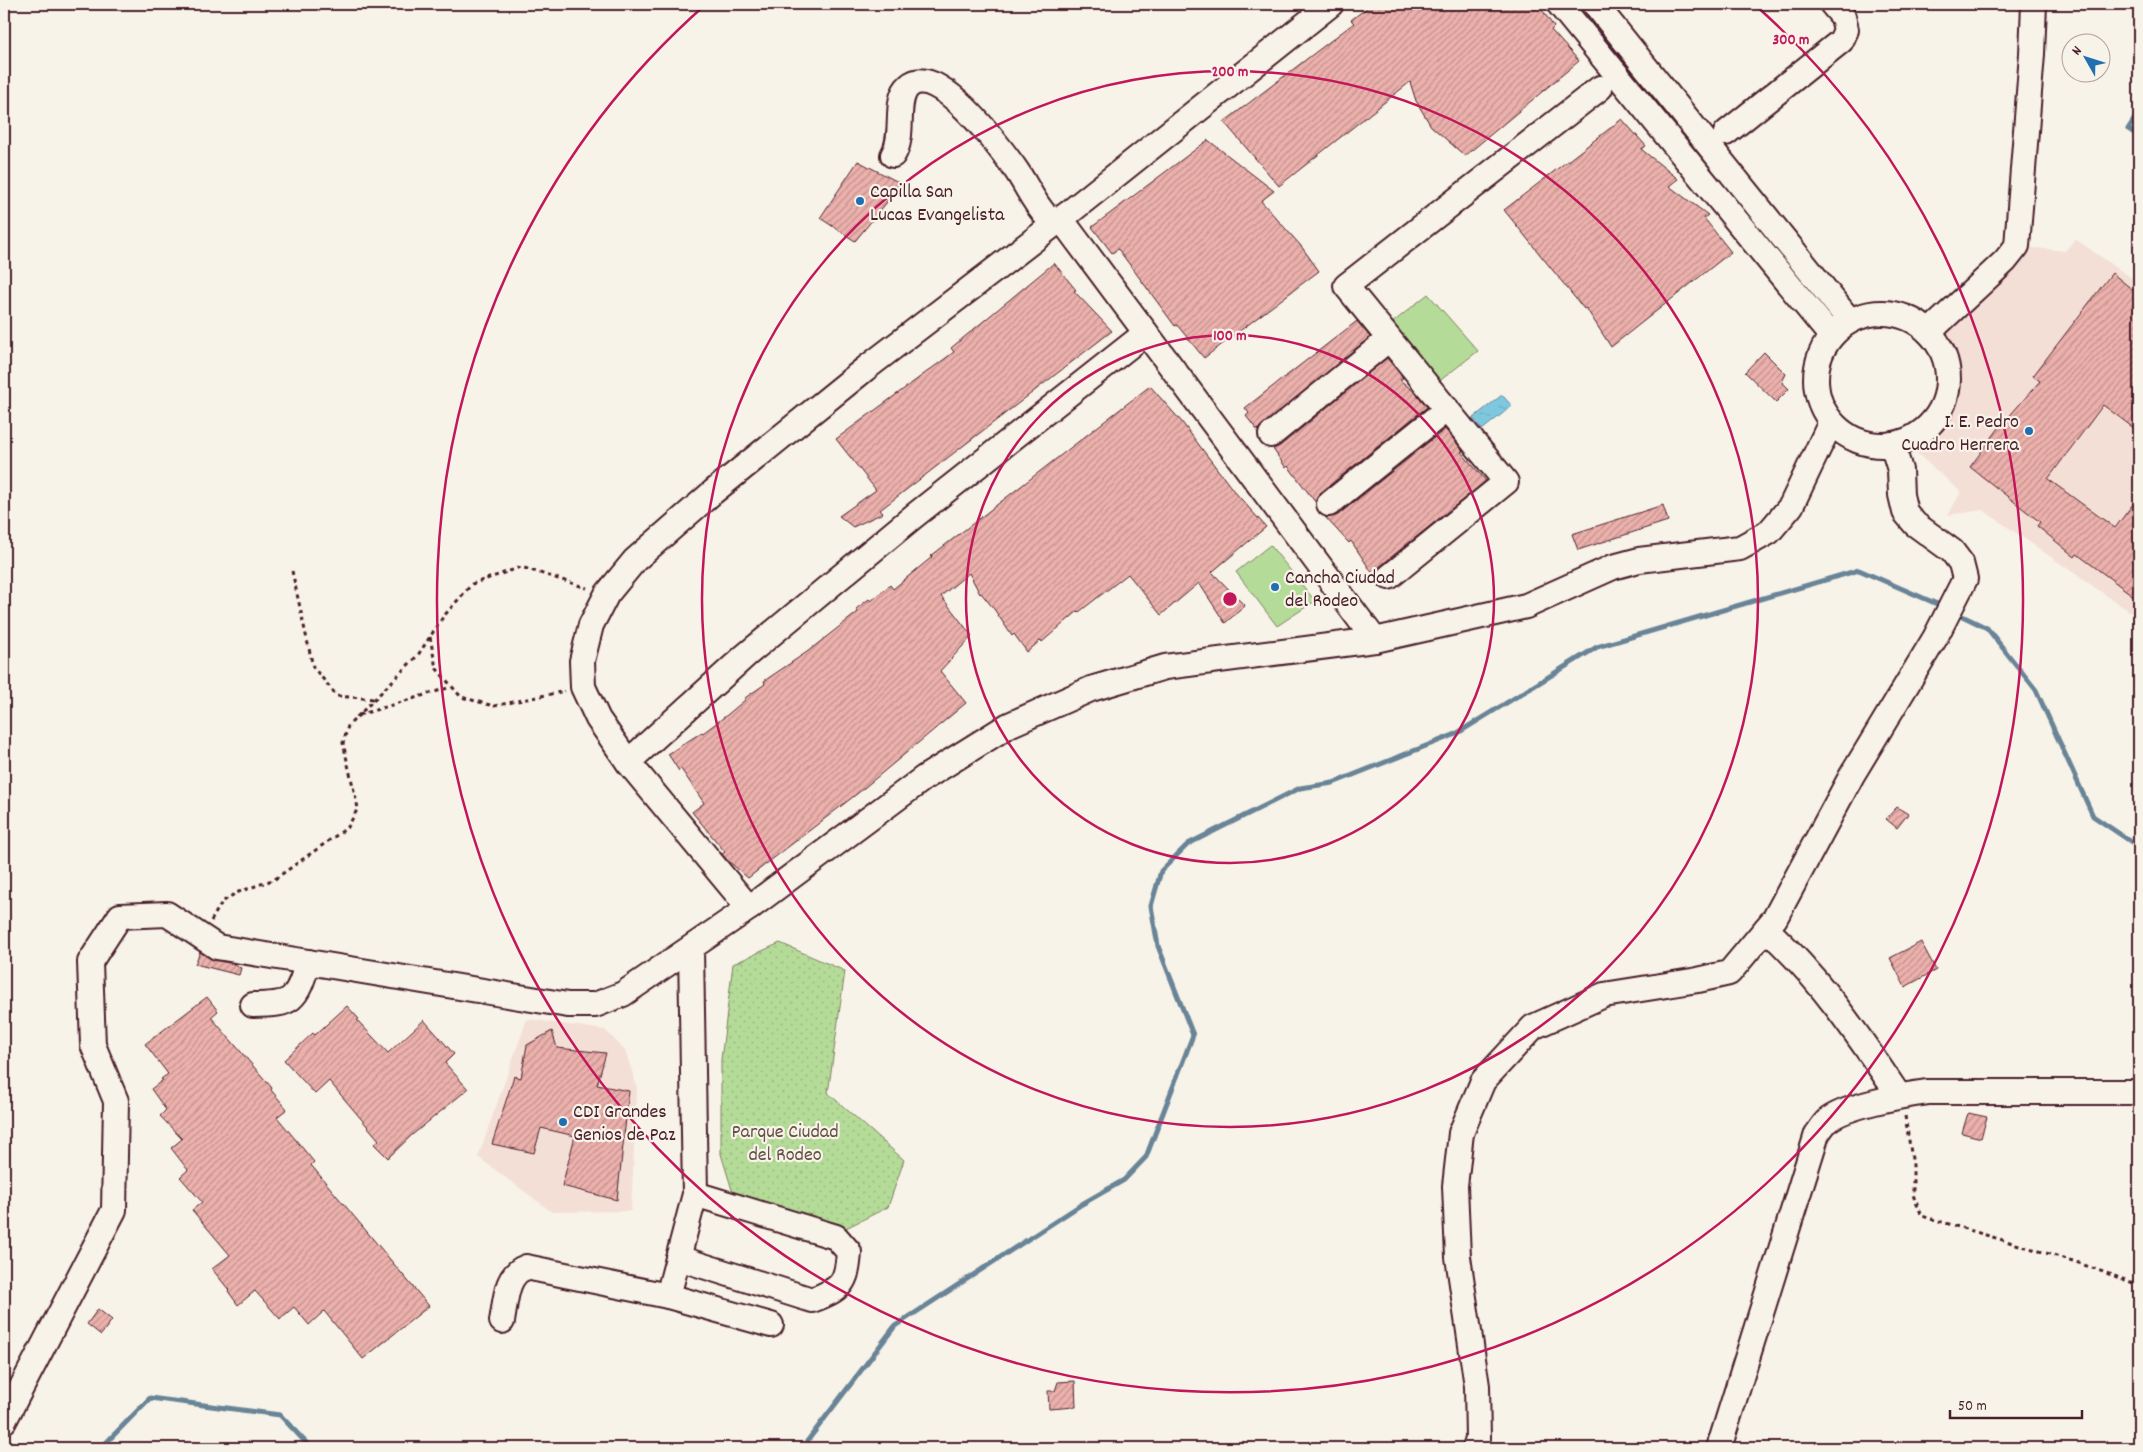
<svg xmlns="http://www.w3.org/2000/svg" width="2143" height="1452" viewBox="0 0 2143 1452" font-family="Dekko,sans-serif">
  <defs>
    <pattern id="park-dots" width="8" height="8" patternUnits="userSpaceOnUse" patternTransform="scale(1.25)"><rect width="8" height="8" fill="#b4dc98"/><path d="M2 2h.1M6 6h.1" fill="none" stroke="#9cbc83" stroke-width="1.8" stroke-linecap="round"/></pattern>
    <pattern id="water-ripples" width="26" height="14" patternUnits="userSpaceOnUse" patternTransform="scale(1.25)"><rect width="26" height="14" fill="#7ec8df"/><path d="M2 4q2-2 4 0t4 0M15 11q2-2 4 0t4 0" fill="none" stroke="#6eabc0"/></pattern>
    <pattern id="building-hatch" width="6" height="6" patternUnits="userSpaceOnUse" patternTransform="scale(1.25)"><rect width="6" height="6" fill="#ecb1ac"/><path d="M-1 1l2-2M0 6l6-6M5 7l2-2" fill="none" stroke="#c18f8c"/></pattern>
  </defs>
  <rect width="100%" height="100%" fill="#f7f3e8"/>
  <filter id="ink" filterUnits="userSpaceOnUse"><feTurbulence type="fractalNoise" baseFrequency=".02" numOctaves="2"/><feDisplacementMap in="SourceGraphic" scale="10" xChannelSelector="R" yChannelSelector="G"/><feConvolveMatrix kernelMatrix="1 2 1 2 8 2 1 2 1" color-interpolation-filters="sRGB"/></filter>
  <g filter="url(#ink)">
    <g fill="#f4dfd6">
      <polygon points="2075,239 2139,283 2139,618 1983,510 1948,515 1961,492 1904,442 1933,421 1945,400 1948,375 1942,352 1929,332 2017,246 2065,251"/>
      <polygon points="527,1019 605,1030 625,1050 637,1087 631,1211 552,1212 478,1157"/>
    </g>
    <g fill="#b4dc98" stroke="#7f7e62">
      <polygon points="1428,294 1478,351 1433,386 1386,328"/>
      <polygon points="1270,545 1315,601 1277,626 1236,572"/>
    </g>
    <polygon fill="url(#park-dots)" stroke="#7f7e62" points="780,943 845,971 828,1093 904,1160 888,1207 844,1229 733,1193 721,1154 721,1060 733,964"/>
    <polygon fill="url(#water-ripples)" stroke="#698497" points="1502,395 1512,406 1482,430 1473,418"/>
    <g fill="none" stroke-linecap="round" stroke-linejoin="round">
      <g stroke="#698497" stroke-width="5">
        <polyline points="2139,112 2128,129 2139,136"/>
        <polyline points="1954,612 1987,628 2036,690 2093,816 2139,847"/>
        <polyline points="101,1448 150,1398 280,1415 311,1448"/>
        <polyline points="802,1448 895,1326 1082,1204 1124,1180 1146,1157 1193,1035 1158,946 1151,906 1161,871 1188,844 1300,788 1333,783 1456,734 1597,647 1859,570 1944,607"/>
      </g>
    </g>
    <g fill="url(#building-hatch)" stroke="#4a1f2b">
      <polygon points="1372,4 1530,4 1535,8 1540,7 1554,27 1551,30 1579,61 1465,156 1431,126 1416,101 1410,82 1279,186 1224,122 1354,23 1351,20"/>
      <polygon points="1622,119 1646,146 1641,149 1678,179 1669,186 1708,215 1704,218 1731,252 1611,347 1586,308 1584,309 1504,210"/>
      <polygon points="1208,140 1274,191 1261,201 1301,246 1319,271 1204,358 1177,325 1175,326 1118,249 1112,253 1092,227"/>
      <polygon points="858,161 902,184 855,241 820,218"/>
      <polygon points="1054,263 1076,290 1074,291 1112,331 880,510 883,513 853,527 839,516 876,490 836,439 954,352 951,348"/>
      <polygon points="2112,273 2139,295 2139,432 2103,405 2048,479 2115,528 2139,496 2139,600 2077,554 2075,557 2037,526 2040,522 1970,467 1999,428 2040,381 2033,376"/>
      <polygon points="1357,321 1370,337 1257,430 1246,416 1249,413 1245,408"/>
      <polygon points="1764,352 1786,374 1782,382 1789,389 1776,402 1745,372"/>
      <polygon points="1387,358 1403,378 1400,380 1416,393 1427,407 1320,493 1316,503 1288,466 1286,468 1273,449 1280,446"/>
      <polygon points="1150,386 1181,421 1233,490 1266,527 1212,572 1245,606 1225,623 1199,583 1161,615 1128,574 1079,612 1078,611 1042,642 1041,640 1027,652 1014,634 1012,636 994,609 981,593 980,594 969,573 941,596 972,636 940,671 966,703 858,793 748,878 726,859 722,854 725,852 692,812 704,803 681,769 679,771 668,754 702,732 703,733 727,715 745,700 745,698 765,684 764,681 807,652 858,612 856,609 869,599 871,601 890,585 893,589 932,557 931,556"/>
      <polygon points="1445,429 1463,451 1461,452 1486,481 1380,566 1375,577 1351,541 1349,543 1325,517 1332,517 1338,515"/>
      <polygon points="1663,505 1668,521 1578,550 1572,534"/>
      <polygon points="1897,807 1908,814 1897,828 1886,819"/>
      <polygon points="1921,942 1936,970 1905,987 1890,958"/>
      <polygon points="200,952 214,960 230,963 241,968 239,975 195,964"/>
      <polygon points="207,997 218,1011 211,1017 272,1088 271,1090 287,1109 277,1117 314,1162 311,1165 429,1306 363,1359 324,1311 309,1325 294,1307 280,1319 255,1291 238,1305 228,1291 229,1290 212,1269 230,1255 192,1210 202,1202 180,1177 188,1170 171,1148 182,1139 160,1116 166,1110 151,1089 163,1080 161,1079 168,1074 145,1044"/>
      <polygon points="347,1006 359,1019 357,1020 388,1053 424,1020 454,1054 445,1063 468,1089 412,1135 388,1158 374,1144 379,1140 329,1081 315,1094 284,1060 313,1033 315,1035"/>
      <polygon points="552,1031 557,1048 606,1053 597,1085 629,1091 617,1200 562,1186 575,1136 541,1128 534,1153 492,1144 514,1076 521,1078 527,1045"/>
      <polygon points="1968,1113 1987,1117 1981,1138 1962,1133"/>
      <polygon points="98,1309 112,1320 101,1335 87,1324"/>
      <polygon points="1075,1381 1076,1407 1049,1409 1048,1391 1055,1391 1058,1382"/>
    </g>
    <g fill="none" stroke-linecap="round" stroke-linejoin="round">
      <defs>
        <g id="minor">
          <polyline points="1559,4 1831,336"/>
          <polyline points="1595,4 1850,321"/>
          <polyline points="1726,133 1841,41 1846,30 1843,17 1832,4"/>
          <path d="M893,155c13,-21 0,-55 16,-69 28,-25 91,62 105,81 12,16 19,36 34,51l13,1 314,421"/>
          <circle cx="1882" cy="379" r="66"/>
          <polyline points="1929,332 2005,261 2017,246 2032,54 2034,4"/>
          <polyline points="1271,435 1389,339"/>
          <polyline points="1329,504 1447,409"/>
          <polyline points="1389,577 1506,482 1346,286 1600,88"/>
          <polyline points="628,762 745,656 914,516 1146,333"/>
          <polyline points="749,908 924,778 1009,725 1091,689 1165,667 1375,640 1526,606 1613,567 1639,560 1740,548 1769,532 1791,506 1831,422"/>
          <path d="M1766,929c51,45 95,110 133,167"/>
          <path d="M253,1005c40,0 43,-4 55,-43"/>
          <path d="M678,1258l134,42c29,-11 35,-16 37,-48l-13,-15 -141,-43"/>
          <polyline points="668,1296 771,1325"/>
          <path d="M502,1321c4,-20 3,-46 24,-54l142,29 27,-102 -4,-245"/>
          <polyline points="4,1421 114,1210 116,1101 93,1045 90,962 120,916 167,914 217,947 568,1005 595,1005 623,994 749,908 628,762 598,719 583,687 582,661 591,625 607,594 635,560 713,492 865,369 1061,219 1331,4"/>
          <polyline points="1475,1448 1478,1438 1477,1386 1458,1257 1455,1186 1461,1133 1483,1081 1533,1027 1604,995 1698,980 1729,973 1775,918 1852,775 1935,638 1965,579 1961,563 1952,551 1915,524 1905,512 1901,495 1900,470 1892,444"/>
          <path d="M1719,1448l98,-314c3,-4 6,-9 10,-13 17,-15 77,-26 101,-29h211"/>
        </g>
      </defs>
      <use href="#minor" stroke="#4a1f2b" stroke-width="28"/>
      <g stroke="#4a1f2b" stroke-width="3" stroke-dasharray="4 4" stroke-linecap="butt">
        <polyline points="292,571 313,667 337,696 374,699"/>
        <polyline points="430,637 436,668 461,697 494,706 565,691"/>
        <polyline points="359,715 451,687"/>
        <polyline points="211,921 222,902 236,893 275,879 348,827 358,808 343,743 348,726 418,655 443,617 472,584 521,567 587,588"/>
        <polyline points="1905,1116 1913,1165 1913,1195 1922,1216 2073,1261 2139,1285"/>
      </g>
      <use href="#minor" stroke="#f7f3e8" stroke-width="24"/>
    </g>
  </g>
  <g fill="none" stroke="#c2185b" stroke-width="2.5">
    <circle cx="1230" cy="599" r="264"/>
    <circle cx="1230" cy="599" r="528"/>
    <path d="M1755 5A793 793 0 1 1 705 5"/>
  </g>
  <g fill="#1f6fb2" stroke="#f7f3e8" stroke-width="2">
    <circle cx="860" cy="201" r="5"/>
    <circle cx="2029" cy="431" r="5"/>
    <circle cx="1275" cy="587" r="5"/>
    <circle cx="563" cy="1122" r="5"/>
  </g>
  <g text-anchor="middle" stroke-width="4.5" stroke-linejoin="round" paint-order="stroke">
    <g font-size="20" fill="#4a1f2b" stroke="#f7f3e8" text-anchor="start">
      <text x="870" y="197">Capilla San<tspan x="870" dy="23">Lucas Evangelista</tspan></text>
      <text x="2019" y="427" text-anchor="end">I. E. Pedro<tspan x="2019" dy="23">Cuadro Herrera</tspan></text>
      <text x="1285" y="583">Cancha Ciudad<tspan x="1285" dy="23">del Rodeo</tspan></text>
      <text x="573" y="1117">CDI Grandes<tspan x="573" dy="23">Genios de Paz</tspan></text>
    </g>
    <g font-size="20" fill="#644e46" stroke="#f7f3e8">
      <text x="785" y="1137">Parque Ciudad<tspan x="785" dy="23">del Rodeo</tspan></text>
    </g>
  </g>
  <circle cx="1230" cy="599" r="8" fill="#c2185b" stroke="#f7f3e8" stroke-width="2.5"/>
  <g font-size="15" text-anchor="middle" font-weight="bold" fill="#c2185b" stroke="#f7f3e8" stroke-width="4.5" stroke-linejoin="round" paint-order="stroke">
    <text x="1791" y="44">300 m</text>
    <text x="1230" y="76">200 m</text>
    <text x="1230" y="340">100 m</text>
  </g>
  <rect width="2143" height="1452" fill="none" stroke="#f7f3e8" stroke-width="20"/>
  <rect x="10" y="10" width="2123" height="1432" fill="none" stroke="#4a1f2b" stroke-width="2" filter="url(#ink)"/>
  <g transform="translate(2086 58) rotate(309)"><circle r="24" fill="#f7f3e8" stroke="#b29e9c"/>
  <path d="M0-4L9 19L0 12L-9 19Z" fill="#1f6fb2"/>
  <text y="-8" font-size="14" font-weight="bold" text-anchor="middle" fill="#4a1f2b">N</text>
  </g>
  <path d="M1950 1410v8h132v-8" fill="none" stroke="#4a1f2b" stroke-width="2.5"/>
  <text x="1958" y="1410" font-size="15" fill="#4a1f2b" stroke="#f7f3e8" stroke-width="4" paint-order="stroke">50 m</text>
</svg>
